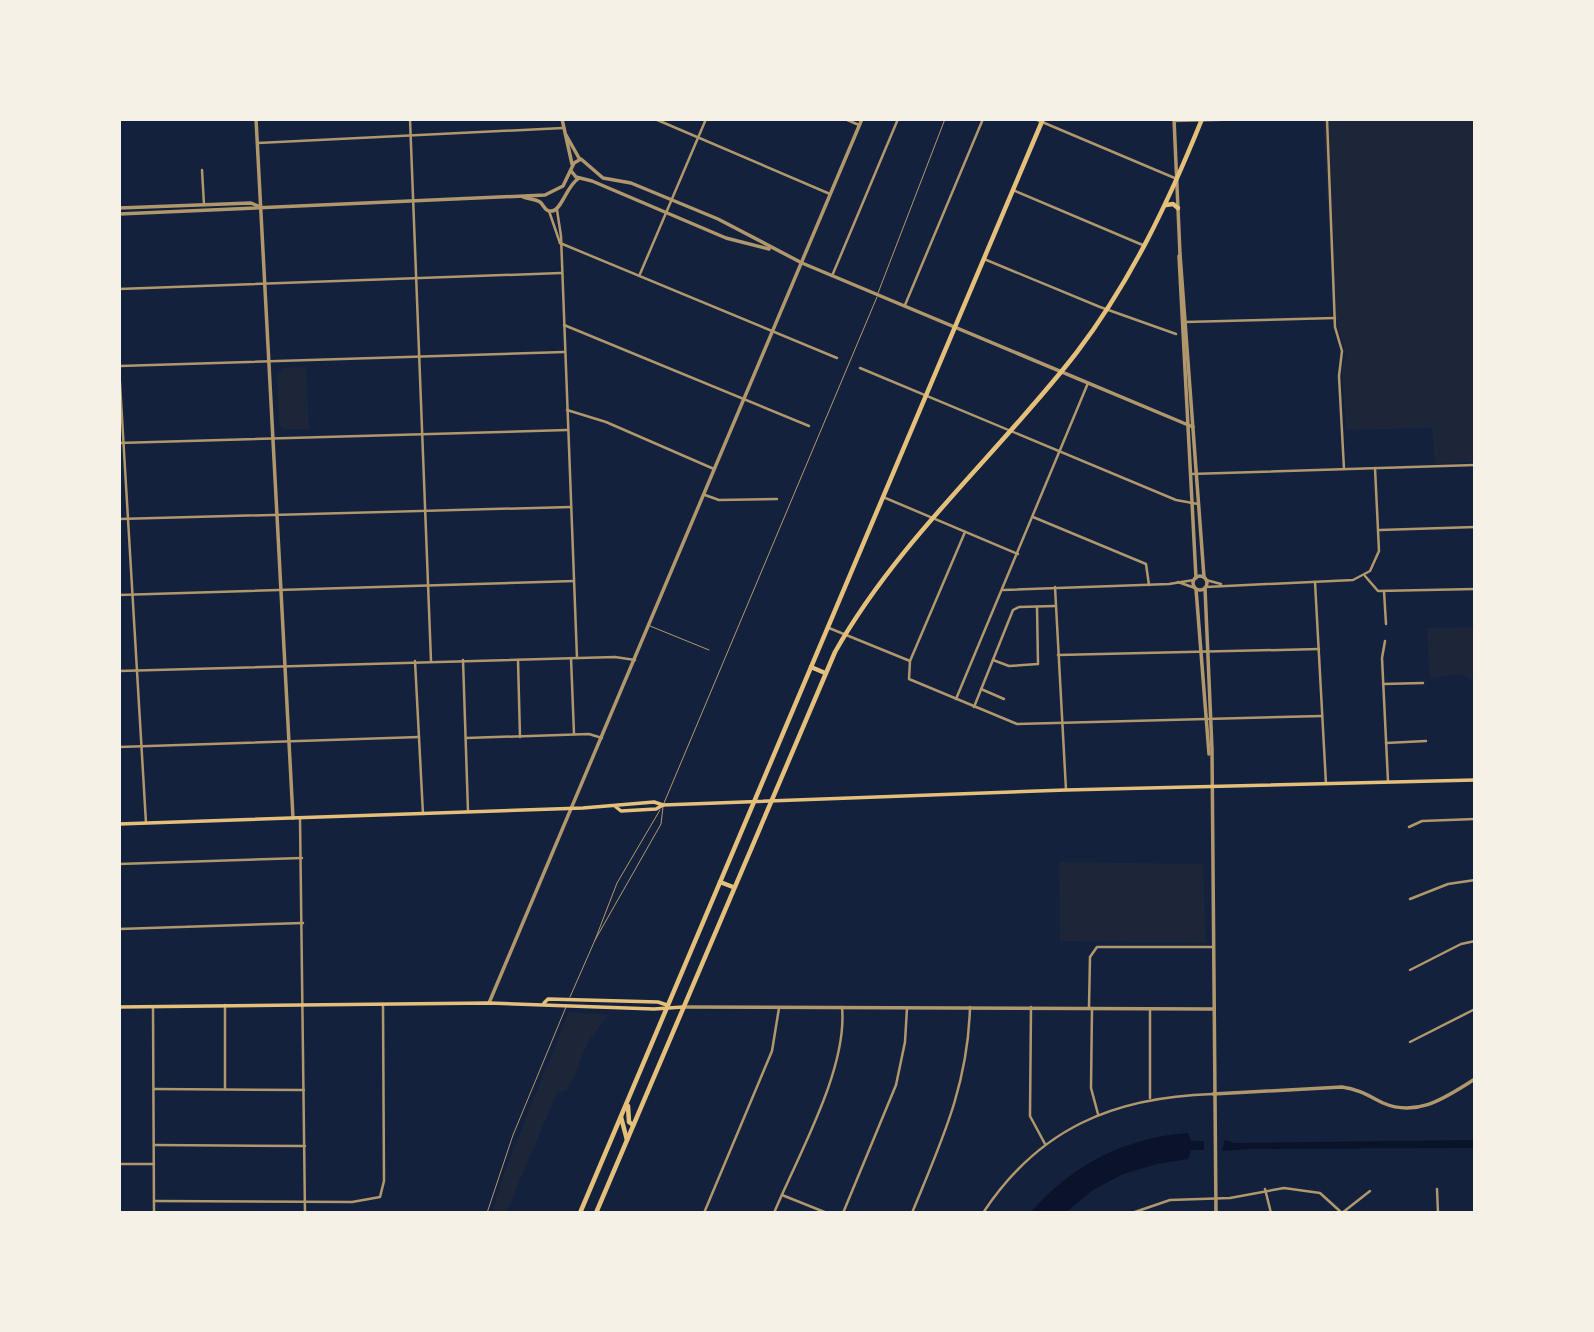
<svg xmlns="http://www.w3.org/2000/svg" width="1594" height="1332" viewBox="0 0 1594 1332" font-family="'Nunito Sans',sans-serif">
  <rect width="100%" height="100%" fill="#14213d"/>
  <g fill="#1d2539">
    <polygon points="1323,119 1475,119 1475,462 1435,464 1432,428 1346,430 1342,371 1345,352 1334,312"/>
    <polygon points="306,367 309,429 283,429 279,424 277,374 284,368"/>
    <polygon points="1475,627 1475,681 1459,674 1430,679 1427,628"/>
    <polygon points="1059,862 1203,864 1206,943 1060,941"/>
    <polygon points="569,1012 608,1015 588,1042 568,1090 557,1093 506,1213 492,1213 504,1173"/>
  </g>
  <g fill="#0b132b">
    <path d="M1188,1133l3,8h13v9h-13l-3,9 -31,5 -34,10 -30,16 -28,23h-35c43,-49 94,-75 158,-80z"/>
    <polygon points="1225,1140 1235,1143 1475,1140 1475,1148 1250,1149 1222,1151"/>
  </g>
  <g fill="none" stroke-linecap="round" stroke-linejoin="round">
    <g stroke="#b1986c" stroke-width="1">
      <polyline points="878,293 945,119"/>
      <polyline points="650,626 709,650"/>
      <polyline points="664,803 877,297"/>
      <polyline points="595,940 617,883 660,810"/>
      <polyline points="570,997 595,940 661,824 663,807"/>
      <polyline points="487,1213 513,1135 566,1007"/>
    </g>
    <g stroke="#b1986c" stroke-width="2.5">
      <polyline points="410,119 431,661"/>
      <polyline points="655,119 830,194"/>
      <polyline points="845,119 859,125"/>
      <polyline points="1035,119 1177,179"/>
      <polyline points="1327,119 1335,327 1342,351 1339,376 1344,469"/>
      <polyline points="1174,121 1253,119"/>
      <polyline points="258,143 563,128"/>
      <polyline points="202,170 204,205"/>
      <polyline points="1013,190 1145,246"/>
      <polyline points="557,210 561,236 577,658"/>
      <polyline points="549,211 560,243"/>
      <polyline points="560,243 837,358"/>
      <polyline points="984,259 1100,307 1176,334"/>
      <polyline points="640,274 706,119"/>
      <polyline points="832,276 898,119"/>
      <polyline points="119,289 561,273"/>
      <polyline points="905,305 983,119"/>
      <polyline points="1185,322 1335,318"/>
      <polyline points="564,325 809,426"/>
      <polyline points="120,366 564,352"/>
      <polyline points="119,367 146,823"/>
      <polyline points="860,368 1176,500 1198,504"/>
      <polyline points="567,410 606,422 714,469"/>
      <polyline points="119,443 567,430"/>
      <polyline points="1191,474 1475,465"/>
      <polyline points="705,495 719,500 777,499"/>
      <polyline points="883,497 1018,554"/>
      <polyline points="1033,517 1146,564 1149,585"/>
      <polyline points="119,519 571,507"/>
      <polyline points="1380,530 1475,527"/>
      <polyline points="965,532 910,661 909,679 1017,724 1322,716"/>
      <polyline points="1365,576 1378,591 1475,589"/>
      <polyline points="1206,580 1221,584"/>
      <polyline points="1178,582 1195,588"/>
      <polyline points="1315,582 1326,784"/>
      <polyline points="1055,587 1066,790"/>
      <polyline points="1206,587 1353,580 1370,571 1379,551 1375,468"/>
      <polyline points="1003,590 1169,584 1194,580"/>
      <polyline points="1384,591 1386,624"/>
      <polyline points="119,595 574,581"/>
      <polyline points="829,628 910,661"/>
      <polyline points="1385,641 1382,658 1388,781"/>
      <polyline points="1058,655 1319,649"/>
      <polyline points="571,658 574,734"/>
      <polyline points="463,660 468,811"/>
      <polyline points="518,660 520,737"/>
      <polyline points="993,660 1009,666 1038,664 1037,607"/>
      <polyline points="415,661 423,814"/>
      <polyline points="119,671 615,657 635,660"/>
      <polyline points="1383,684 1423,683"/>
      <polyline points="981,689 1004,699"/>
      <polyline points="956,699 1088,383"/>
      <polyline points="974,707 1013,610 1019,607 1055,606"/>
      <polyline points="466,738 589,734 602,738"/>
      <polyline points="1386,743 1426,741"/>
      <polyline points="119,747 419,737"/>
      <polyline points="300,818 305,1213"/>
      <polyline points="1409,827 1422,821 1475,819"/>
      <polyline points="119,864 302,858"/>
      <polyline points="1410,899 1448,884 1475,880"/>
      <polyline points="119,929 303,923"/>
      <polyline points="1410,970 1461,944 1475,941"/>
      <polyline points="225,1005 225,1089"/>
      <polyline points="153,1007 154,1213"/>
      <polyline points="1031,1007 1030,1116 1045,1144"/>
      <polyline points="1089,1007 1090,957 1097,947 1212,947"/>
      <polyline points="1092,1008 1091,1088 1098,1114"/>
      <polyline points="1410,1042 1475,1009"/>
      <polyline points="154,1089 304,1090"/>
      <polyline points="1150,1098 1150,1009"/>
      <polyline points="154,1145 305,1146"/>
      <polyline points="119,1164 154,1164"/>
      <polyline points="1265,1189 1271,1213"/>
      <polyline points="1437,1189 1438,1213"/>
      <polyline points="782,1195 827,1213"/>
      <polyline points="154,1201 352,1202 380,1197 384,1181 383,1004"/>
      <polyline points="704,1213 772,1051 779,1008"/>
      <path d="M774,1213c24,-58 74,-144 68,-206"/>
      <polyline points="843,1213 896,1085 905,1042 907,1008"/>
      <path d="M912,1213c29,-71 56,-127 58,-206"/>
      <path d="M983,1213c56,-85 131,-116 230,-119"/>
      <polyline points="1132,1213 1170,1200 1230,1198 1284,1188 1320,1193 1342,1213"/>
      <polyline points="1342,1213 1370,1191"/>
    </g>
    <g stroke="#b1986c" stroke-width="3.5">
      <polyline points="256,119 293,818"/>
      <polyline points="562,119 572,164"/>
      <polyline points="1174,119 1180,254 1204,577"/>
      <polyline points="566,135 579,158"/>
      <polyline points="572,172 576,177 592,181 726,238 769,249"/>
      <path d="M523,197c5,2 12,2 17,5 4,3 5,10 12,9 9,0 15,-26 27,-33"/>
      <polyline points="119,208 251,203 258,206"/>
      <polyline points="119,214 545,195 563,186 574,163 581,159 603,178 631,183 718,219 802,263 1193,427"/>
      <polyline points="1179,256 1196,578"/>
      <circle cx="1200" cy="583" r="7"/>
      <polyline points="1205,588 1212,749 1216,1213"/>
      <polyline points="1196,589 1209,754"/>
      <polyline points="489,1003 862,119"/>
      <polyline points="683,1007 1213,1009"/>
      <path d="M1213,1094l129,-7c16,2 27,9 41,16 35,15 63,-6 92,-24"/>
    </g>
    <g stroke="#e5c07b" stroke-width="3.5">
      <polyline points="663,805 1066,790 1475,780"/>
      <polyline points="119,824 583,808 654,802 663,805 656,809 621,811 616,807"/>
      <polyline points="544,1003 548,999 658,1002 667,1005"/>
      <polyline points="119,1007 489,1003 654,1009 683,1007"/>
    </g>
    <g stroke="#e5c07b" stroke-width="4.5">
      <polyline points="1166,205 1173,204 1178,208"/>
      <polyline points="811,667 825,673"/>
      <polyline points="720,882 733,887"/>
      <polyline points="628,1106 629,1122 633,1125"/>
      <polyline points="621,1117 627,1140"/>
      <polyline points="580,1213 1043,119"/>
      <path d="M596,1213l239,-561c64,-113 163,-198 242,-300 54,-71 92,-151 125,-233"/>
    </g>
  </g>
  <rect width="1594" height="1332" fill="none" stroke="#f6f1e7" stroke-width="242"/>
</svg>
